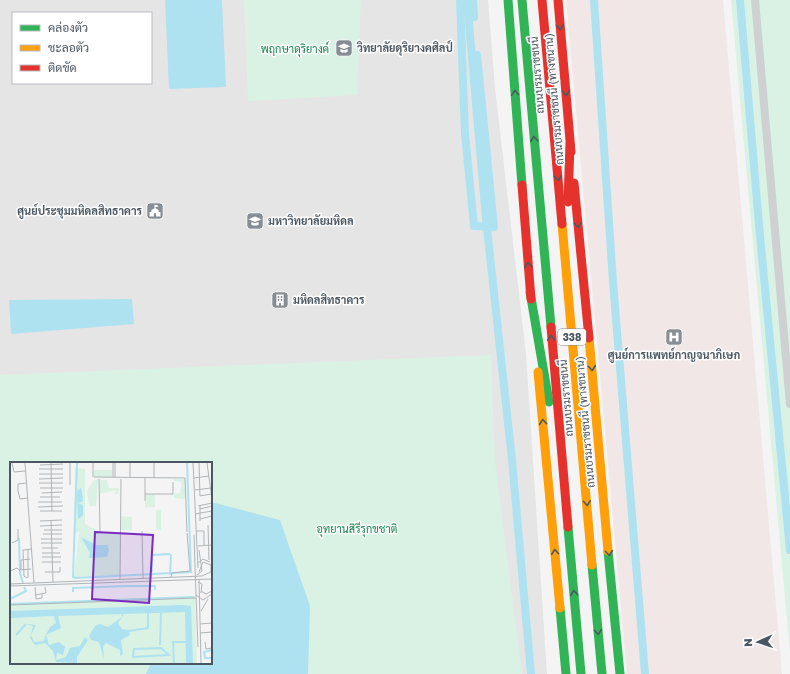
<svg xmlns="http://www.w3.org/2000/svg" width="790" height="674" viewBox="0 0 790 674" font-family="'Golos Text',Sarabun,sans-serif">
  <rect width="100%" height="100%" fill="#f4f4f4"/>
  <path fill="#e6e5e6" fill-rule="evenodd" d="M0,0h488l7,88 31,266 21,320h-547zM13,13h138v70h-138zM11,463h200v200h-200z"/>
  <polygon fill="#f1e7e6" points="566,0 723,0 782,674 627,674"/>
  <g fill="#d9f2e3" fill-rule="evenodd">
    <polygon points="244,0 361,0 357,95 248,101"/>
    <polygon points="731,0 790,0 790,653"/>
    <path d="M491,355l4,107 27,212h-522v-299zM11,463h200v200h-200z"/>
  </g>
  <g fill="#aee2f0">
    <polygon points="165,0 222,0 226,87 169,89"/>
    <polygon points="132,299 134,324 11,334 9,300"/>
    <polygon points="211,502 280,520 310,606 308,674 146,674 151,663 211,663"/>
  </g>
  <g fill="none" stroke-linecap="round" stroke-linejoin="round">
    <g stroke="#aee2f0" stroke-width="8">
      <polyline points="460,0 465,134 474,226 494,227 477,55"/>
      <polyline points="467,0 486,219 512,460 531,674"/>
      <polyline points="473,0 474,17"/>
      <polyline points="594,0 613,282 645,674"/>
      <polyline points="740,0 759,225 790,550"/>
    </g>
    <polyline stroke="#ced0d2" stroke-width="8" points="755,0 790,404"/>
    <g stroke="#30b455" stroke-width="9">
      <polyline points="508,0 522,185"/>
      <polyline points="522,0 551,327"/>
      <polyline points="530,292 549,402"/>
      <polyline points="568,527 581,674"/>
      <polyline points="608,551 620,674"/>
      <polyline points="592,565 602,674"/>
      <polyline points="560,608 566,674"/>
    </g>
    <g stroke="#ff9f0a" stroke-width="9">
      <polyline points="562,224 592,565"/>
      <polyline points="589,338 608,551"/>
      <polyline points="538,372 560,608"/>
    </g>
    <g stroke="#e5322d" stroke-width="9">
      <polyline points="542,0 562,224"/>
      <polyline points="558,0 571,152"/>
      <polyline points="574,183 589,338"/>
      <polyline points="522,185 531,299"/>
      <polyline points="568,202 570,144"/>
      <polyline points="551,327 568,527"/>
    </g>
  </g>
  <defs><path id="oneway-chevron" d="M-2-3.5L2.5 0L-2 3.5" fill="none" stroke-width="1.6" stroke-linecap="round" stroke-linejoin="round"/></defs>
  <g stroke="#495b60">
    <use href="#oneway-chevron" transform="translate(560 27) rotate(85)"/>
    <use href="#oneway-chevron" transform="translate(515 93) rotate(-94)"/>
    <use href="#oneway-chevron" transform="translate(566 93) rotate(85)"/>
    <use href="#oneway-chevron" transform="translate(534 139) rotate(-95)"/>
    <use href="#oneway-chevron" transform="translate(558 178) rotate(85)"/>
    <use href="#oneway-chevron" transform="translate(578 225) rotate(84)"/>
    <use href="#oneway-chevron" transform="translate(528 265) rotate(-95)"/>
    <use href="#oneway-chevron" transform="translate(551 338) rotate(-95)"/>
    <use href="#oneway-chevron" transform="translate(592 368) rotate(85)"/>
    <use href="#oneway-chevron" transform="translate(543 422) rotate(-95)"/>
    <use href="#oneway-chevron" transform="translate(587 503) rotate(85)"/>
    <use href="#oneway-chevron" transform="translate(555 552) rotate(-95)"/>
    <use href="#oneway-chevron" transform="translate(609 553) rotate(85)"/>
    <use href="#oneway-chevron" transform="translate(574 593) rotate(-95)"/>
    <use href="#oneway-chevron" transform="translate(598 632) rotate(85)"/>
  </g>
  <defs>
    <symbol id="university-square" viewBox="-11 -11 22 22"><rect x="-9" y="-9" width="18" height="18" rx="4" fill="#868d94" stroke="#fff"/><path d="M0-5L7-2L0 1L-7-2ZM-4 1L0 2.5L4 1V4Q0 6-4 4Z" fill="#fff"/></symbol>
    <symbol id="civic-square" viewBox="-11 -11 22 22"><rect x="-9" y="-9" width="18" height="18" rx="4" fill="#868d94" stroke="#fff"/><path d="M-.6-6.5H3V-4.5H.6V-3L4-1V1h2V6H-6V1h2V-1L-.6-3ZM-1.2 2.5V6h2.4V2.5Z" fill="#fff"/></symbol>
    <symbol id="building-square" viewBox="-11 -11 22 22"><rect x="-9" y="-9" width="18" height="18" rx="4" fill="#868d94" stroke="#fff"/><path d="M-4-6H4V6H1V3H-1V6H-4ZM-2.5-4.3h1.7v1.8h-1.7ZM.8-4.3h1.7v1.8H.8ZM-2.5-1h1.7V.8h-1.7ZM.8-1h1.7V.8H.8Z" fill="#fff"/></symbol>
    <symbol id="hospital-square" viewBox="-11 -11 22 22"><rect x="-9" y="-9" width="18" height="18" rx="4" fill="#868d94" stroke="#fff"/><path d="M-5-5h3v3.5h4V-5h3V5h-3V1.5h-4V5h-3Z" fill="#fff"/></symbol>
  </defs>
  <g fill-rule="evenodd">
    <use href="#university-square" x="334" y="38" width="20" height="20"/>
    <use href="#civic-square" x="145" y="201" width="20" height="20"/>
    <use href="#university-square" x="245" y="211" width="20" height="20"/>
    <use href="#building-square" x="270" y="290" width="20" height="20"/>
    <use href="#hospital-square" x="664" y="327" width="20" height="20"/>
  </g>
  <g text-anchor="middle" stroke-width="3" stroke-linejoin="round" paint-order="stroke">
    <rect fill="#fff" stroke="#808990" stroke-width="1" x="558" y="329" width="28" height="16" rx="3"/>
    <g font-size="10" font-weight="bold" fill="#4a5661">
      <text x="572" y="341">338</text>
    </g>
    <g font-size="11" font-weight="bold" fill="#4a5661" stroke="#fff" text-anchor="start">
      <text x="357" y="52">วิทยาลัยดุริยางคศิลป์</text>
      <text x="142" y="215" text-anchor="end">ศูนย์ประชุมมหิดลสิทธาคาร</text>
      <text x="268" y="225">มหาวิทยาลัยมหิดล</text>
      <text x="293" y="304">มหิดลสิทธาคาร</text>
      <text x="674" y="359" text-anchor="middle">ศูนย์การแพทย์กาญจนาภิเษก</text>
    </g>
    <g font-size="11" fill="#17864f" stroke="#fff">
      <text x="295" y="53">พฤกษาดุริยางค์</text>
      <text x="357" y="533">อุทยานสิรีรุกขชาติ</text>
    </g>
    <g font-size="11" fill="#4a5661" stroke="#fff">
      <text transform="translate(537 75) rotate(-95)" y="4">ถนนบรมราชชนนี</text>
      <text transform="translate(554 99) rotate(-95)" y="4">ถนนบรมราชชนนี (ทางขนาน)</text>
      <text transform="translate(566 398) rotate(-95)" y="4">ถนนบรมราชชนนี</text>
      <text transform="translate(585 422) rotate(-95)" y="4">ถนนบรมราชชนนี (ทางขนาน)</text>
    </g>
  </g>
  <g transform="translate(10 462)">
    <rect width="202" height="202" fill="#f4f4f4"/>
    <path d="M65,6l10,1v55l15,8h21l-1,43 -46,2 5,-46 -5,3zM84,8h18v7h-18zM88,17l-2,27h-7l-2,-15 7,-11zM163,17h12v20l-11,-1v-4l6,-1 2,-11 -9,-1zM90,18h7l2,8h10l-1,6h-3l1,-4 -16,4zM135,32h10v13h-10zM146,48h5v20h-5zM111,54l11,1v13h-11zM185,134l2,67h-187v-60z" fill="#d9f2e3"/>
    <path d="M71,26l2,13 -5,2 5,2v10l-5,4 -1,-28zM71,75l15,8h11l2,5 -2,7 -18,1 1,-5zM171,143l10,1 2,57h-7l-1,-51 -61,2 -6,9 4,6 7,1 1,5 -9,5 2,14 -3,2v-6l-14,-7 -3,3 1,13 -5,-17 -8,-2 -2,-4 6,-10 5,-2 8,3 14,-10 -1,-3 -63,2 3,12 -15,7 3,10 10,-3 6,5 -2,8 -6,-2 -1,7 10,-3 4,-9 10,-2 5,-9 3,3 -11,17v6l-21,-1 -3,-11 -8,-8 -10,2 -5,-7 3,-12 -7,-2 10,1 -5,10 3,7 10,-1 1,-5 5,-9 6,-4 -2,-7 -43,2 -1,45v-52z" fill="#aee2f0"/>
    <path fill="none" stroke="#aee2f0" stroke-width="2" d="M67,1l-4,114 3,1 115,-6 -4,-109M9,76l1,35 3,10M142,110v-17l18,-1M160,113l1,-21M63,130v-4l53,-2h29v4M0,137l16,-8 -2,-4M0,142l184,-7M119,169l19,-3v-15M6,173l10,-11M150,183l1,-33M151,186l8,7 -36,2 1,-8zM202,188l-8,2 1,6h7M164,201l-1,-21h13"/>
    <path fill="none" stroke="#b0b5b9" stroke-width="1" d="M2,1l2,9 11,-1M15,1l9,120M41,1l1,48M120,1v15M183,1l5,105M189,1l1,33 11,-2M197,1l5,36M30,3l23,-1M29,7h24M29,12h24M83,15v-14M84,15l91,1 2,54M103,15v-14M105,15v-14M144,16v-15M184,16l15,-2M29,17l24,-1M89,17l1,53M16,21l-8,1v7l2,8 7,-1M29,21h24M60,23v-22M30,26h23M185,28l16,-2M32,31l20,-1M135,32h28v-12M30,35h20M135,39v-24M28,40h24M190,43v16M188,44l14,-3M28,45l25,-1M190,47l12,-3M30,49h22M185,52l17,-3M190,57l12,-3M30,59l22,-1M41,59l2,61M198,63l1,35M30,64l22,-1M34,68h18M132,69l1,47M187,69h7v14M33,72h19M184,73l2,60 7,5 9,-6M31,77h21M2,81l6,-3v-11M31,81h21M188,84l14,-1M32,86h16M18,87v29M32,91h18M32,95h19M32,100h19M188,101l5,-4 7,3M11,108v-10l9,-1M0,109l7,-3 2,2 12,-1M35,110h15v-5M187,113l5,-4 -3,-21M161,115l1,-4 18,-2 -3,-38M17,116l-3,-2 -1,-26 9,-1M110,117l1,-100M189,117l2,84M188,120l4,2 -1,9M0,122l192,-8 9,-4v-7l-8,-3 -4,10M0,124l202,-7M25,125l1,12 6,-1v-4M191,129l5,3 6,-3M25,133l11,-2 -1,-6M186,133l2,52M0,143l186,-7M191,149l7,-12M190,162l12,-1M190,171l12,-1M195,180l1,7 6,-1"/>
    <path fill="#7b2cbf" fill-opacity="0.15" stroke="#7b2cbf" stroke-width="2" d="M85,70l58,3 -4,68 -57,-4z"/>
    <rect width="202" height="202" fill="none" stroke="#4a5661" stroke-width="2"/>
  </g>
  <rect x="12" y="12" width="140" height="72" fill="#ffffff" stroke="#b7bbc0"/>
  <rect x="20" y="25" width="20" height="6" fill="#30b455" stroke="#b7bbc0"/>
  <text x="48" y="32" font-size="12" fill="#4a5661">คล่องตัว</text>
  <rect x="20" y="45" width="20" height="6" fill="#ff9f0a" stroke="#b7bbc0"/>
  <text x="48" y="52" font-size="12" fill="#4a5661">ชะลอตัว</text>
  <rect x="20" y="65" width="20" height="6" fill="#e5322d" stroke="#b7bbc0"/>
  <text x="48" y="72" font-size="12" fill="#4a5661">ติดขัด</text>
  <g transform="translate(758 642) rotate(267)" stroke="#ffffff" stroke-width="3" paint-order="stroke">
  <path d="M0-3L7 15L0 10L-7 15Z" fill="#4a5661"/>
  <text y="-6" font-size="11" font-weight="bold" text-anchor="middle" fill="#4a5661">N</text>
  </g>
</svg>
